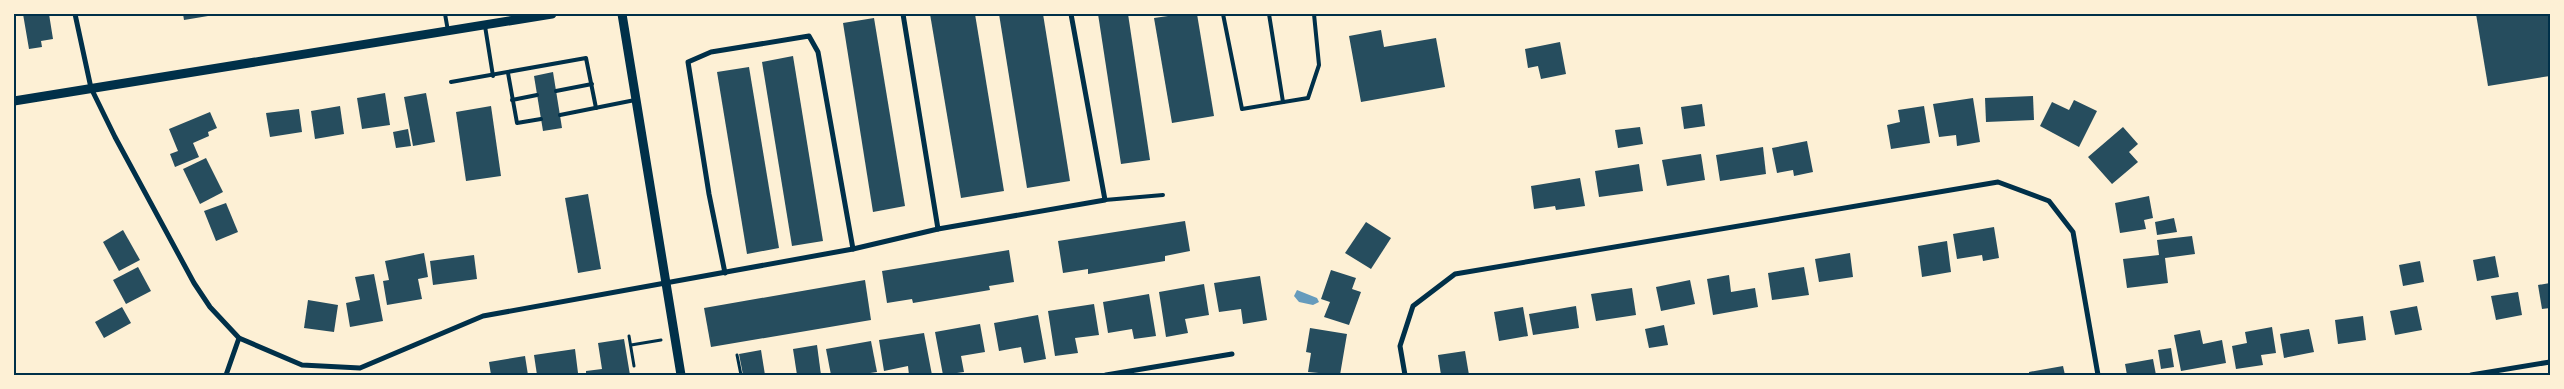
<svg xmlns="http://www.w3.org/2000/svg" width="2564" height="389" viewBox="0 0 2564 389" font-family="'Times New Roman',serif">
  <rect width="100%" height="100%" fill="#fdf0d5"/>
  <polygon fill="#669bbc" points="1297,290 1317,298 1319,302 1313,305 1299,302 1294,296"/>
  <g fill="#264d5e">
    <polygon points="23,14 49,14 53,39 41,41 42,47 29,49"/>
    <polygon points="183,14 207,14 208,16 184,20"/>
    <polygon points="930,14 975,14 1004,191 961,198"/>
    <polygon points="999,14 1043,14 1070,181 1027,188"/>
    <polygon points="1098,14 1128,14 1150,160 1121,164"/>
    <polygon points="1182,14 1197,14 1214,116 1172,123 1154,18"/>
    <polygon points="2476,14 2550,14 2550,76 2488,86"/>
    <polygon points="874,18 905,206 873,212 843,23"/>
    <polygon points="1381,30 1384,47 1436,38 1445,87 1361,102 1349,36"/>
    <polygon points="1560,42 1566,74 1541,79 1538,66 1528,68 1525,49"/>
    <polygon points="793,56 823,241 792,246 762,62"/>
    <polygon points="749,67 779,248 747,254 717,72"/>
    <polygon points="553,72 562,128 543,131 534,76"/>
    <polygon points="385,93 390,125 362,129 357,98"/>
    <polygon points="426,93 435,142 413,146 404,97"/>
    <polygon points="2033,96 2034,120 1986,122 1985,98"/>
    <polygon points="1973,98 1980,142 1957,146 1956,135 1939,137 1933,104"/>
    <polygon points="2074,100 2097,111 2079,147 2040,126 2052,102 2069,110"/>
    <polygon points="1702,104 1705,126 1684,129 1681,107"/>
    <polygon points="340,106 344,134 315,139 311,111"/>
    <polygon points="491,106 501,176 466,181 456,112"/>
    <polygon points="1924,106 1930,143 1891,149 1887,125 1900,122 1898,110"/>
    <polygon points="299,109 302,132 270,137 266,113"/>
    <polygon points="210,112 217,128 208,132 209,136 193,143 199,157 175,167 170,154 178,151 169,129"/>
    <polygon points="1640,127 1643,144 1618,148 1615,130"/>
    <polygon points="2123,127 2138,144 2129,152 2138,162 2112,184 2088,157"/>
    <polygon points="408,129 411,146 396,148 393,132"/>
    <polygon points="1807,141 1813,172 1794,176 1793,170 1777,173 1772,148"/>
    <polygon points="1763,147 1766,174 1720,181 1716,155"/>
    <polygon points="1701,154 1705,180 1667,186 1662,160"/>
    <polygon points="206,158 223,192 200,204 183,169"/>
    <polygon points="1639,164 1643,191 1599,197 1595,171"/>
    <polygon points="1580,178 1585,206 1556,210 1555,206 1534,209 1531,186"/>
    <polygon points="588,194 601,269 578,273 565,198"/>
    <polygon points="2149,196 2153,218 2144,220 2146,229 2120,233 2115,203"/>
    <polygon points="226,203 238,232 216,241 204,211"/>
    <polygon points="2174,218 2177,232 2157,235 2155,222"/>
    <polygon points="1185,221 1190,251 1165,256 1165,261 1088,274 1088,269 1063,273 1058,241"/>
    <polygon points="1366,222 1391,238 1371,269 1345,253"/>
    <polygon points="1994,227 1999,258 1983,261 1982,255 1957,259 1953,234"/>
    <polygon points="123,230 140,260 119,271 103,242"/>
    <polygon points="2192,236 2195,254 2165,258 2168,283 2127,288 2123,259 2159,255 2157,240"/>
    <polygon points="1947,241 1951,272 1922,277 1918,246"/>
    <polygon points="1009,250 1014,282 989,286 990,290 913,303 912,299 887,303 882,271"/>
    <polygon points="424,253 428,277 418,279 422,299 387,305 383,281 389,280 385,261"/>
    <polygon points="1850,253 1853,277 1819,282 1815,259"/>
    <polygon points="474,255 477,279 433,285 430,261"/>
    <polygon points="2495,256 2499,277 2477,281 2473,260"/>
    <polygon points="2420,261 2424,282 2403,286 2399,265"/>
    <polygon points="138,267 151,291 126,304 113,280"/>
    <polygon points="1804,267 1809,295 1772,300 1768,273"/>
    <polygon points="1331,270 1356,278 1352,289 1361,292 1349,325 1324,317 1330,302 1321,299"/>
    <polygon points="374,274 383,321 350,327 346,303 360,300 355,277"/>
    <polygon points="1729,275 1731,292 1755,288 1758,307 1713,315 1707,279"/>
    <polygon points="1260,276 1267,320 1243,324 1241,309 1219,312 1214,283"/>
    <polygon points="865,280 871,320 711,347 704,308"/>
    <polygon points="1690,280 1695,304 1661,311 1656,287"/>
    <polygon points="2550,283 2550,308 2542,309 2538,285"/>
    <polygon points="1204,284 1209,315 1185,319 1188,333 1166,337 1159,292"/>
    <polygon points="1632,288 1636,315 1596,321 1591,294"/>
    <polygon points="2518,292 2522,315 2496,320 2491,296"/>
    <polygon points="1149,294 1156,336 1134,339 1132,329 1108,333 1103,302"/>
    <polygon points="308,300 338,305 334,332 304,328"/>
    <polygon points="1094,304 1099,335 1075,338 1078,353 1055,356 1048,311"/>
    <polygon points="1576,306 1579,328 1533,335 1529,314"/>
    <polygon points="2417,306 2422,330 2395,335 2390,311"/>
    <polygon points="122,307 131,323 104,338 95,322"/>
    <polygon points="1523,307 1528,336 1499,341 1494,312"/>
    <polygon points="1038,315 1046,359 1024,363 1021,347 999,351 994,323"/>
    <polygon points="2363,316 2366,340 2338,344 2335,320"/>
    <polygon points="980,324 985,352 961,356 964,372 943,375 935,332"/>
    <polygon points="1664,325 1668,345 1649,348 1645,329"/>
    <polygon points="2272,327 2276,353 2261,355 2263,365 2236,369 2232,346 2247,343 2245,332"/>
    <polygon points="1310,328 1347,334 1340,375 1308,372 1311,353 1306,352"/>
    <polygon points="2309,329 2314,352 2284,358 2280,334"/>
    <polygon points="2200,330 2203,344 2222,340 2226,363 2181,371 2174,335"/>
    <polygon points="924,333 932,375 909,375 908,366 884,371 879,340"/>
    <polygon points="624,339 630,375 586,375 586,371 602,369 598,343"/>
    <polygon points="871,341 877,372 857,375 831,375 826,349"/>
    <polygon points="817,345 821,375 797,375 793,349"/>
    <polygon points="2171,348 2174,367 2161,369 2158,350"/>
    <polygon points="575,349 578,373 537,375 534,355"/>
    <polygon points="761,350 765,375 743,375 739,354"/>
    <polygon points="1465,351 1469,375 1441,375 1438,355"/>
    <polygon points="525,356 528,375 491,375 489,362"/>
    <polygon points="2153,359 2156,375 2127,375 2125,364"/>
    <polygon points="2063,366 2065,375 2029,375 2029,372"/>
  </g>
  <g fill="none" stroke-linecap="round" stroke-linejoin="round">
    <g stroke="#003049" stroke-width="3">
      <polyline points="629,336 634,366"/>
      <polyline points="631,345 661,340"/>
      <polyline points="737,355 741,375"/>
    </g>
    <g stroke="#003049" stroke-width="4">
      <polyline points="445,14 448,31"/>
      <polyline points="1223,14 1242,109 1308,98 1319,65 1314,14"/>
      <polyline points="1269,14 1283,102"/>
      <polyline points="485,26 493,76"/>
      <polyline points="508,73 517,123 541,119"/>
      <polyline points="451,82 586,58 596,108"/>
      <polyline points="556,91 592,84"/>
      <polyline points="512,100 537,95"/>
      <polyline points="560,115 635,100"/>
      <polyline points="1105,200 1163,195"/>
    </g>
    <g stroke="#003049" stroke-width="5">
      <polyline points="75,14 91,88 115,137 194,283 210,307 239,338 302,365 360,368 483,316 853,249 938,229 1105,200 1071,14"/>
      <polyline points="903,14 938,229"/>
      <polyline points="725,273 709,194 688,62 711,52 809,36 818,52 853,249"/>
      <polyline points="226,375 239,338"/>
      <polyline points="1106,375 1232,354"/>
      <polyline points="1405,375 1400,346 1413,306 1455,274 1998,182 2049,201 2073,232 2098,375"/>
      <polyline points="2471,375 2550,362"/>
    </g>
    <g stroke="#003049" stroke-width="9">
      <polyline points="622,14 681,375"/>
      <polyline points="14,101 552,14"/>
    </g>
  </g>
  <rect width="2564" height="389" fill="none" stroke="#fdf0d5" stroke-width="30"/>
  <rect x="15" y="15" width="2534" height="359" fill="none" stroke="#003049" stroke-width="2"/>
</svg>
